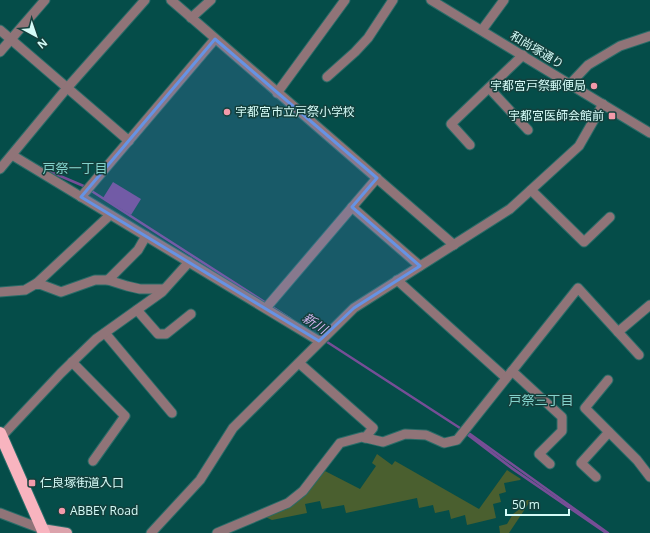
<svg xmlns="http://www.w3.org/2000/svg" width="650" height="533" viewBox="0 0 650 533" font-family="'Open Sans','Noto Sans JP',sans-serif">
  <rect width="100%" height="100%" fill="#054d49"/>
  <g fill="#4a5f2f">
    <polygon points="377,454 392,465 395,461 479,509 507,470 521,479 520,480 504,483 506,492 499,494 501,502 493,504 496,518 467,525 465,515 451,519 449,510 435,513 433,505 419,508 417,498 346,513 344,505 322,509 320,501 305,504 307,513 272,520 263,516 323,470 360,489 376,466 372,463"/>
    <polygon points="527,500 531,500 509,533 500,533 499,526 507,524 513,514 521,508"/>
  </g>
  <g fill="#764e96">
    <polygon points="113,182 141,199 131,215 103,198"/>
    <polygon points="467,432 514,468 608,533 604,533 512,470 466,435"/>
  </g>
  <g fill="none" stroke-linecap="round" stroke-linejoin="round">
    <g stroke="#764e96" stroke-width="2.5">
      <polyline points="39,167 86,187"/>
      <polyline points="90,190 291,319"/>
      <polyline points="324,340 463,430"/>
      <polyline points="470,434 608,533"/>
    </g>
    <defs>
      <g id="minor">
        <polyline points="171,0 454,245"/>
        <polyline points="431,0 650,133"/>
        <polyline points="191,18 211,0"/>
        <polyline points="0,30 129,141"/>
        <polyline points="482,30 504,0"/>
        <polyline points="0,52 45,0"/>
        <polyline points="327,77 355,52 368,38 393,0"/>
        <polyline points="570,84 588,65 620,46 650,36"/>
        <polyline points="489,88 528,130"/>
        <polyline points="277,93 345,0"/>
        <polyline points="470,145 451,124 523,55"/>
        <polyline points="12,155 319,341"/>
        <polyline points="0,169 67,88 145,0"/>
        <polyline points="531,190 584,242 610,217"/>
        <polyline points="81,197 215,39"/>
        <polyline points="352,207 420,266"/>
        <polyline points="108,280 138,250 146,236"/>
        <polyline points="397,280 506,378"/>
        <polyline points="37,283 110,215"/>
        <polyline points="0,292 25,290 37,283 61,292 95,280 108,280 127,286 140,289 164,289"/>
        <polyline points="266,308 377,178"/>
        <polyline points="137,310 158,334 166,334 191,314"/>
        <polyline points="618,332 650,305"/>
        <polyline points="105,333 172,413"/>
        <polyline points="72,362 125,416 93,461"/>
        <polyline points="299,363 373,428 365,438"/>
        <polyline points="512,371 578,288 639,355"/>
        <polyline points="608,380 585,408 637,460 650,477"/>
        <polyline points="2,436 61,373 96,339 162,292 189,262"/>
        <polyline points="596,477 581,463 609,432"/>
        <polyline points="0,513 42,529 41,532"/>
        <polyline points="151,533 200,480 233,428 354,308 510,209 579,146 603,104"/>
        <polyline points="217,533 288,503 303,491 340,443 362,437 383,442 405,434 426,435 444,443 457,440 512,371 562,417 562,431 539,454 550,464"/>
      </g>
      <polyline id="major" points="42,529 67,533"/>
      <polyline id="highway" points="0,433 44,533"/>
    </defs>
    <use href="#minor" stroke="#2a6c68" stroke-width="11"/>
    <use href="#major" stroke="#2a6c68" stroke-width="12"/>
    <use href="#highway" stroke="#2a6c68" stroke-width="14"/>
    <use href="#minor" stroke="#907478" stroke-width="9"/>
    <use href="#major" stroke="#dba2ab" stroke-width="10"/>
    <use href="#highway" stroke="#f8b4bf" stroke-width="12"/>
  </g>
  <path fill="#6693e4" fill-opacity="0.2" stroke="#6693e4" stroke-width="3" stroke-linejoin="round" d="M215,39l162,139 -25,29 68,59 -66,42 -35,33 -238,-144z"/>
  <g fill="#f39aaa" stroke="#14403d" stroke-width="1.5">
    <circle cx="594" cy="86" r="4"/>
    <circle cx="227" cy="112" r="4"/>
    <rect x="608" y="112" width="8" height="8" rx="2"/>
    <rect x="28" y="479" width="8" height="8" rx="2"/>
    <circle cx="62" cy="511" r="4"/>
  </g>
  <g text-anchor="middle" stroke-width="3" stroke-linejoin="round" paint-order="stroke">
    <g font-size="12" fill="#d4fbf7" stroke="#14403d">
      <text transform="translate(537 50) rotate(31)" y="4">和尚塚通り</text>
    </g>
    <g font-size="12" fill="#d4fbf7" stroke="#14403d" text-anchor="start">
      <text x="586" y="90" text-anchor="end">宇都宮戸祭郵便局</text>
      <text x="235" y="116">宇都宮市立戸祭小学校</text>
      <text x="604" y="120" text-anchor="end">宇都宮医師会館前</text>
      <text x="40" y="487">仁良塚街道入口</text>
      <text x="70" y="515">ABBEY Road</text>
    </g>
    <g font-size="13" fill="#83d3cc" stroke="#14403d">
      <text x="75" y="173">戸祭一丁目</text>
      <text x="541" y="405">戸祭三丁目</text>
    </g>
    <g font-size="13" font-style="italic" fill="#d6b6f2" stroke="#14403d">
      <text transform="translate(315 323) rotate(33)" y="5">新川</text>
    </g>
  </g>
  <g transform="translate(36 36) rotate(140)" stroke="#14403d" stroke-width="3" paint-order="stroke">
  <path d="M0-3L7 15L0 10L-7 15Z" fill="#d4fbf7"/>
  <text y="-6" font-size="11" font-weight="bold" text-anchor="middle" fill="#d4fbf7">N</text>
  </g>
  <path d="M506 509v6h63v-6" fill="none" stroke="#d4fbf7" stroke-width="2"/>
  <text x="512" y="509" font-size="12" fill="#d4fbf7" stroke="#14403d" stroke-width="3" paint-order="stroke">50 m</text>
</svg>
